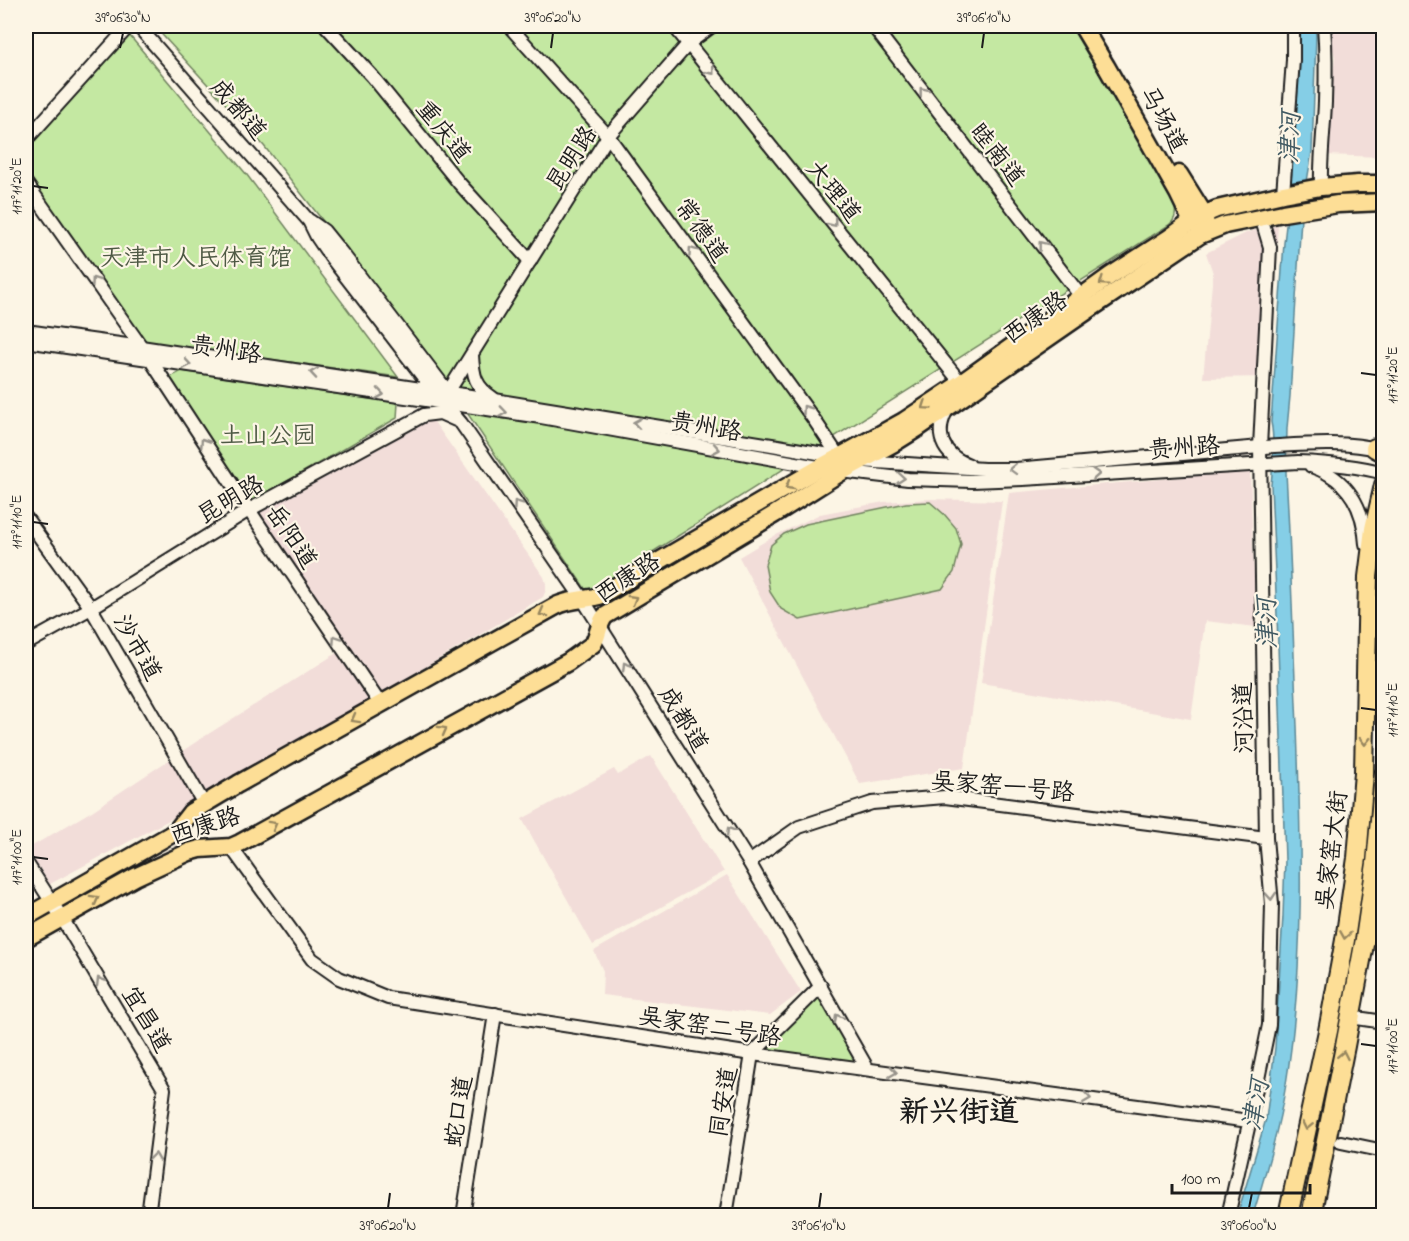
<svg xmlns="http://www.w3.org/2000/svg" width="1409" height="1241" viewBox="0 0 1409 1241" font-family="'Indie Flower','LXGW WenKai TC',sans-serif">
  <rect width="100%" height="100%" fill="#fcf5e5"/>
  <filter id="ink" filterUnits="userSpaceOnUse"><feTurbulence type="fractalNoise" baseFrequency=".0167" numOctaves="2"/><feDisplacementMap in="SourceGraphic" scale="12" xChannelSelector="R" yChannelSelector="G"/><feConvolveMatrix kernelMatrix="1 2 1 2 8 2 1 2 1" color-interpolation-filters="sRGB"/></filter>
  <g filter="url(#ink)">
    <g fill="#f2ddd9">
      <polygon points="1327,26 1383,26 1383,157 1325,155 1335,57"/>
      <polygon points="1278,225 1268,377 1203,378 1213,273 1206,253 1248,232"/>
      <polygon points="432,419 544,577 546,584 546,590 543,597 212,794 182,813 50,884 27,849 92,811 202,738 340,651 258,514"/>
      <polygon points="1250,471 1256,627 1205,621 1191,719 981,683 1009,493"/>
      <polygon points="930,499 1002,501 964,768 860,784 739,557 774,536 820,514 884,502"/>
      <polygon points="651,756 724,872 593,945 522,819 614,769 618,775"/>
      <polygon points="727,875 801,992 770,1015 602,995 603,971 594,951"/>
    </g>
    <g fill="#c4e8a2" stroke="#70825f" stroke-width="1.5">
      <path d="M154,26h921l100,181c1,9 0,13 -6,18l-578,366 -5,-1 -159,-237 -163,-207z"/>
      <polygon points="129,35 247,175 398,377 145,342 26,174 26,147"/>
      <polygon points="182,371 398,403 397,418 251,502 170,377"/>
      <polygon points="930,502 945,515 956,528 961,544 954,572 942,589 800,620 781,609 770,592 765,565 771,545 784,534 806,524 906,503"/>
      <polygon points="817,988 863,1072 749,1056"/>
    </g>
    <path fill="#85cee6" stroke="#5b8795" stroke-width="1.5" d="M1298,26h17l1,10 -4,115 -11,67 -11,178 -3,32 -1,45c5,84 7,169 11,253 4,119 8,240 -11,358 -7,44 -20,88 -33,131l-16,1 29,-97 9,-71 8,-132 2,-56 -8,-245 -6,-130c2,-20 4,-44 0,-63l13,-179 7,-61 5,-60 4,-76z"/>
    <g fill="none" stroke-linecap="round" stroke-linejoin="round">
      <defs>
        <g id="minor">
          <polyline points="138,26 309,221 317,237 330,256 434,391 461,423 582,598 749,862 867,1068"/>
          <polyline points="326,26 372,76 459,183 530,261"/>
          <polyline points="509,26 608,136 815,421 841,460"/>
          <polyline points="674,26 961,383"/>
          <polyline points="873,26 1086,303"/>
          <polyline points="26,140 129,26"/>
          <polyline points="26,183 150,359 249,510 381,705"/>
          <path d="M1321,187c-1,-28 3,-57 4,-85 1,-26 1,-51 -1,-76"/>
          <polyline points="1283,194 1293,60 1293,26"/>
          <polyline points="310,221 324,231 345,257 448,392"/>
          <polyline points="26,331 141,347 434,391 464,395 778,446 841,457"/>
          <polyline points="26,341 541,417 824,468"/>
          <path d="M472,355c1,20 3,32 21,43"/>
          <polyline points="446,399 448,392 608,136 689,43 712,26"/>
          <path d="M948,408c-15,25 -6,47 21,57"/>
          <path d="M861,461l123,8h32l244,-22c40,-2 83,-7 122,3"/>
          <path d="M1311,466c36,12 53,41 55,78"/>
          <path d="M841,471l67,8 64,2 51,-2 275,-17c29,1 57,3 86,11"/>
          <polyline points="26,518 91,608 204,804"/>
          <polyline points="26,644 91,608 249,510 424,415 440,413 458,421"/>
          <polyline points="231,847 312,959 339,978 388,998 752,1054 1249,1121"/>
          <polyline points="26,862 62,918 164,1089 148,1216"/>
          <polyline points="749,862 799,827 872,803 945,797 1266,838"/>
          <polyline points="1350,1017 1384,1022"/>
          <polyline points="1341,1142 1384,1151"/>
          <polyline points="463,1216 495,1014"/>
          <polyline points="726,1216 752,1054 821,986"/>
          <polyline points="1228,1216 1248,1128 1269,1025 1272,904 1266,838 1260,447 1270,247 1261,217"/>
        </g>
        <g id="major">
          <polyline points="1082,26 1106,66 1178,193 1192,222 1201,227"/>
          <polyline points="1179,174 1204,214 1206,225"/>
          <path d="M26,917l144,-82 7,-5 14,-18 47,-28 318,-178c14,-7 29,-6 43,-10l222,-129 83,-46 57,-38 149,-107 59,-38 29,-21 19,-8 66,-15 38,-7 37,-3h26"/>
          <path d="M26,938l109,-61 54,-25 11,-3 31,-2 9,-4 328,-181 25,-18c6,-9 5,-20 12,-28l170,-102 68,-43 51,-28 24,-15 172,-119 110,-74 25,-10 58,-12 55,-9 46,-2"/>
        </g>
        <g id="highway">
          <polyline points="1375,448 1384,453"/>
          <polyline points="1288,1216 1328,1031 1345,940 1357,858 1364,773 1368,577 1374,529 1384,485"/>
          <polyline points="1311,1216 1345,1046 1365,939 1376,863 1384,776"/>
        </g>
      </defs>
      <use href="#minor" stroke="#1c1c1c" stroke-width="16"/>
      <use href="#major" stroke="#1c1c1c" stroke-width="21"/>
      <use href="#highway" stroke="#1c1c1c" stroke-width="22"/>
      <use href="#minor" stroke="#fcf5e5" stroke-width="12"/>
      <use href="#major" stroke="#fdde96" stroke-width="16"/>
      <use href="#highway" stroke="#fdde96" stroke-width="18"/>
    </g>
    <defs><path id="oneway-chevron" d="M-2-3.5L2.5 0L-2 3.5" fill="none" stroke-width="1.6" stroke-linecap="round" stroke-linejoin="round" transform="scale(1.5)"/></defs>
    <g stroke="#97938b">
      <use href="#oneway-chevron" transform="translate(711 71) rotate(51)"/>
      <use href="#oneway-chevron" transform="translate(923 91) rotate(-128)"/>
      <use href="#oneway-chevron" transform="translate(833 223) rotate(51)"/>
      <use href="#oneway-chevron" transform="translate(1042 245) rotate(-128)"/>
      <use href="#oneway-chevron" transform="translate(692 251) rotate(-126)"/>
      <use href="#oneway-chevron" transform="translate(95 281) rotate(-125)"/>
      <use href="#oneway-chevron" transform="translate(187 364) rotate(9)"/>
      <use href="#oneway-chevron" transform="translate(314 373) rotate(-171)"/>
      <use href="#oneway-chevron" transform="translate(380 394) rotate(9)"/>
      <use href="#oneway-chevron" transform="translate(806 409) rotate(-126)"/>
      <use href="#oneway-chevron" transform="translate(503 412) rotate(8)"/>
      <use href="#oneway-chevron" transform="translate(637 423) rotate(-171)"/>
      <use href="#oneway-chevron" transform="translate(204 442) rotate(-123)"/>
      <use href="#oneway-chevron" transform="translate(716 449) rotate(10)"/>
      <use href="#oneway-chevron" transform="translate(1013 469) rotate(178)"/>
      <use href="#oneway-chevron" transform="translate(1096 474) rotate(-4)"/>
      <use href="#oneway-chevron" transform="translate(901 478) rotate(5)"/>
      <use href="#oneway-chevron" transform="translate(517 504) rotate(-125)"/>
      <use href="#oneway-chevron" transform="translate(336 639) rotate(-124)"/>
      <use href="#oneway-chevron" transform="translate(626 666) rotate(-122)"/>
      <use href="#oneway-chevron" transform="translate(730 831) rotate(-122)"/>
      <use href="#oneway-chevron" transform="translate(1271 896) rotate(86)"/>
      <use href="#oneway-chevron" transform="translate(100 981) rotate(-121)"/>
      <use href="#oneway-chevron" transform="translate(838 1018) rotate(-119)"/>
      <use href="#oneway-chevron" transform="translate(893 1072) rotate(8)"/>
      <use href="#oneway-chevron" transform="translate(1087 1098) rotate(8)"/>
      <use href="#oneway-chevron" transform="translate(155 1157) rotate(-83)"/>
    </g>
    <g stroke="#98875f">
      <use href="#oneway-chevron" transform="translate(1103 282) rotate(145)"/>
      <use href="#oneway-chevron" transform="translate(926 406) rotate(146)"/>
      <use href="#oneway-chevron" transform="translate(789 486) rotate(150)"/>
      <use href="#oneway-chevron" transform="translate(633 599) rotate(-31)"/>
      <use href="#oneway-chevron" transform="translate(543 613) rotate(151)"/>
      <use href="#oneway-chevron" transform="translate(355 719) rotate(151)"/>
      <use href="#oneway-chevron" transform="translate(443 730) rotate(-29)"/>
      <use href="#oneway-chevron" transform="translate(1365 741) rotate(91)"/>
      <use href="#oneway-chevron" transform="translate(273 825) rotate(-29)"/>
      <use href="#oneway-chevron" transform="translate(95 899) rotate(-29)"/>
      <use href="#oneway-chevron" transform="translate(1345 935) rotate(99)"/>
      <use href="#oneway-chevron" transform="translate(1343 1055) rotate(-79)"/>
      <use href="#oneway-chevron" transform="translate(1307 1126) rotate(102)"/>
    </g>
  </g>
  <path fill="none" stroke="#1c1c1c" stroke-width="2" d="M120,48l3,-15M551,48l2,-15M982,48l2,-15M33,186l15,2M1361,373l15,2M33,522l15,2M1361,708l15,2M33,857l15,2M1361,1044l15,2M388,1208l2,-15M819,1208l2,-15M1249,1208l3,-15"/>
  <g text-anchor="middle" stroke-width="4.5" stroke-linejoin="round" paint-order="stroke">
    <g font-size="24" fill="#1c1c1c" stroke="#fcf5e5">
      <text transform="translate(239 109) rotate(49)" y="8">成都道</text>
      <text transform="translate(1164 119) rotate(61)" y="8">马场道</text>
      <text transform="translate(444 131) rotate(51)" y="8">重庆道</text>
      <text transform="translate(998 154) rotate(52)" y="8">睦南道</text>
      <text transform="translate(571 158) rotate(-57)" y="8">昆明路</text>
      <text transform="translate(834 191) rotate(51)" y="8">大理道</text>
      <text transform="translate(702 230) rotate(54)" y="8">常德道</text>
      <text transform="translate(1035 317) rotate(-35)" y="8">西康路</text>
      <text transform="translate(226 349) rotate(9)" y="8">贵州路</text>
      <text transform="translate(706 426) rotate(10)" y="8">贵州路</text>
      <text transform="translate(1184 447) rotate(-4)" y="8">贵州路</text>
      <text transform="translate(230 499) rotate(-30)" y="8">昆明路</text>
      <text transform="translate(292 536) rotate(56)" y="8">岳阳道</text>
      <text transform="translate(627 577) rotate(-33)" y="8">西康路</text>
      <text transform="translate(138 647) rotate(60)" y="8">沙市道</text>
      <text transform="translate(1243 718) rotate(-91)" y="8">河沿道</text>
      <text transform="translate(684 719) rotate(58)" y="8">成都道</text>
      <text transform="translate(1003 786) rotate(5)" y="8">吴家窑一号路</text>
      <text transform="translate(205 825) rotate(-18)" y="8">西康路</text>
      <text transform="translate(1331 850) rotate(-83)" y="8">吴家窑大街</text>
      <text transform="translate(147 1019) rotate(59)" y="8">宜昌道</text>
      <text transform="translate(710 1026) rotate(9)" y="8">吴家窑二号路</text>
      <text transform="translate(723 1102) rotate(-81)" y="8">同安道</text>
      <text transform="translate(458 1111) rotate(-81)" y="8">蛇口道</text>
    </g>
    <g font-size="24" fill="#4e5944" stroke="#fcf5e5">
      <text x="196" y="265">天津市人民体育馆</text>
      <text x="268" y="443">土山公园</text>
    </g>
    <g font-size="26" font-style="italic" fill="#415a63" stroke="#fcf5e5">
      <text transform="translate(1289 137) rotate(-88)" y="9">津河</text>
      <text transform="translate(1266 623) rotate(-92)" y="9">津河</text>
      <text transform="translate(1255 1104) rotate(-80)" y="9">津河</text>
    </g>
    <g font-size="30" font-weight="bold" fill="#1c1c1c" stroke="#fcf5e5">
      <text x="959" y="1121">新兴街道</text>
    </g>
  </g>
  <rect width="1409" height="1241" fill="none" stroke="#fcf5e5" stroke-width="66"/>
  <path d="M1172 1184v9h138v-9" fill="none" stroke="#1c1c1c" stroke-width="3"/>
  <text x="1181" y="1184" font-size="18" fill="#1c1c1c" stroke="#fcf5e5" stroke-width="4.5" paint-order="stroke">100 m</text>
  <rect x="33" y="33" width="1343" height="1175" fill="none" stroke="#1c1c1c" stroke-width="2"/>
  <g font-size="15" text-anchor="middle" fill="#1c1c1c">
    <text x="123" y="22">39°06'30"N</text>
    <text x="553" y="22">39°06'20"N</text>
    <text x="984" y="22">39°06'10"N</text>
    <text transform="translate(16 186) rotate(-90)" y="5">117°11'20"E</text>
    <text transform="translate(1392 375) rotate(-90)" y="5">117°11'20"E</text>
    <text transform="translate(16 522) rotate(-90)" y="5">117°11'10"E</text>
    <text transform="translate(1392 710) rotate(-90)" y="5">117°11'10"E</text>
    <text transform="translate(16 857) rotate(-90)" y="5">117°11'00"E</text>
    <text transform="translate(1392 1046) rotate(-90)" y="5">117°11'00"E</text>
    <text x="388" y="1230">39°06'20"N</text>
    <text x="819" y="1230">39°06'10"N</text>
    <text x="1249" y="1230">39°06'00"N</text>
  </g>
</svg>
